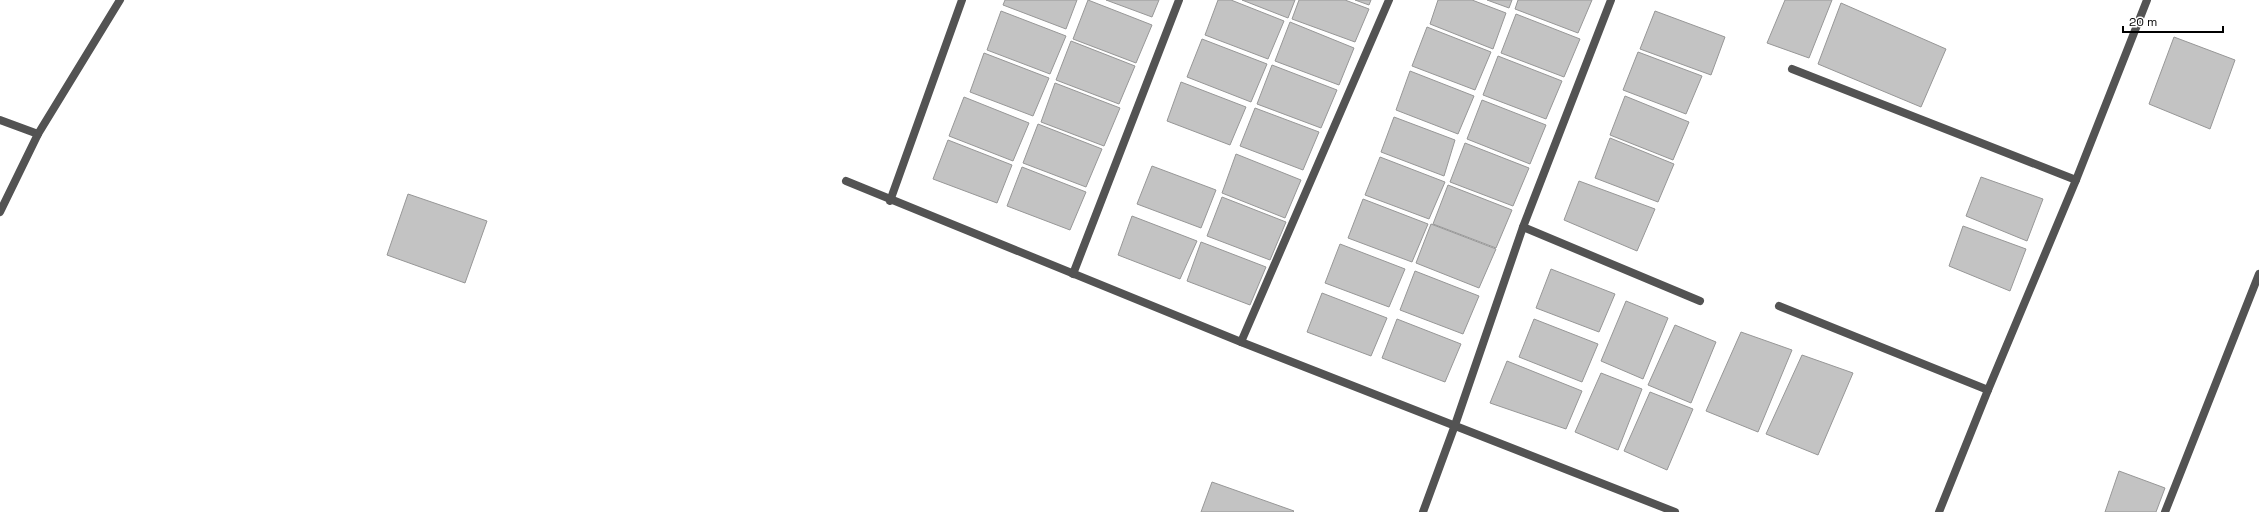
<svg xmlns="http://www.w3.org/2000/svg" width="2259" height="512" viewBox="0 0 2259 512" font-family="'Space Grotesk',sans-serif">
  <rect width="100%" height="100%" fill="#fff"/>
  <g fill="#c3c3c3" stroke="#979797">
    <polygon points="1005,0 1077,0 1066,29 1003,5"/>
    <polygon points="1088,0 1152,25 1136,63 1073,39"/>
    <polygon points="1106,0 1159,0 1152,17"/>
    <polygon points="1218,0 1231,0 1284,21 1268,59 1205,35"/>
    <polygon points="1242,0 1295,0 1288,18"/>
    <polygon points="1299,0 1345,0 1369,9 1355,42 1292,19"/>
    <polygon points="1355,0 1371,0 1369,5"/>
    <polygon points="1438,0 1472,0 1506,13 1493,49 1430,24"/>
    <polygon points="1487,0 1512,0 1509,8"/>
    <polygon points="1518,0 1592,0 1578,33 1515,9"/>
    <polygon points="1785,0 1832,0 1809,58 1767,43"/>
    <polygon points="1841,3 1946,49 1921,107 1818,64"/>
    <polygon points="1001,11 1066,36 1050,74 987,50"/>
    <polygon points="1655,11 1725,37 1711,75 1640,49"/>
    <polygon points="1516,14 1580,39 1564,77 1501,53"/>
    <polygon points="1290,22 1354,48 1339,85 1275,61"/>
    <polygon points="1427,27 1491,52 1475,90 1412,66"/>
    <polygon points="2174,37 2235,60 2210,129 2149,104"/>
    <polygon points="1202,39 1267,64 1251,102 1187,77"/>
    <polygon points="1071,41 1135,66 1119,104 1056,80"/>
    <polygon points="1638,52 1702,76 1686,114 1623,90"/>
    <polygon points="984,53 1049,78 1033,116 970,92"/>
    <polygon points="1498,56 1562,81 1546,119 1483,95"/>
    <polygon points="1272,65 1337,90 1321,128 1257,104"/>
    <polygon points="1410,71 1474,96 1458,134 1396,110"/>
    <polygon points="1181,82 1246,107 1230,145 1167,121"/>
    <polygon points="1055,83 1120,108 1104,146 1041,122"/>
    <polygon points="1625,96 1689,122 1673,160 1610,135"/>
    <polygon points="964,97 1029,123 1013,161 949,136"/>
    <polygon points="1482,100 1546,125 1530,164 1467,139"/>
    <polygon points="1255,108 1319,132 1303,170 1240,146"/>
    <polygon points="1394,117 1455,140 1444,176 1381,152"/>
    <polygon points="1038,124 1102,149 1086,187 1023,163"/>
    <polygon points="1610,138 1674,164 1658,202 1595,178"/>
    <polygon points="948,140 1012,165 997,203 933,179"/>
    <polygon points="1465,143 1529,168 1513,206 1450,182"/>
    <polygon points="1236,154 1301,180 1285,218 1222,193"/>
    <polygon points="1380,157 1445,182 1429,219 1365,195"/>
    <polygon points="1152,166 1216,190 1201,228 1137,204"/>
    <polygon points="1022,167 1086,192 1070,230 1007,206"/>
    <polygon points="1981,177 2043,199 2027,241 1966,216"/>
    <polygon points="1579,181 1655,209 1637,251 1564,220"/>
    <polygon points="1448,185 1512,210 1496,248 1433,224"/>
    <polygon points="408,194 487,221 465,283 387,255"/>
    <polygon points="1222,197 1286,222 1270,260 1207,236"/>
    <polygon points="1363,199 1428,224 1412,262 1348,238"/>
    <polygon points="1132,216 1197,241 1180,279 1118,255"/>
    <polygon points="1431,224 1496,249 1479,288 1416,263"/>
    <polygon points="1963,226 2026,249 2010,291 1949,266"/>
    <polygon points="1201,242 1266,267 1250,305 1187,281"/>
    <polygon points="1340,244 1405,269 1389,307 1325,283"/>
    <polygon points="1551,269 1615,294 1599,332 1536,308"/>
    <polygon points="1415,271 1479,296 1463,334 1400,310"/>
    <polygon points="1322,293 1387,318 1371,356 1307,332"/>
    <polygon points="1626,301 1668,318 1643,379 1601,361"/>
    <polygon points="1397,319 1461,344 1445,382 1382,358"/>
    <polygon points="1534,319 1598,344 1582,382 1519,357"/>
    <polygon points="1675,325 1716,342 1691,403 1648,385"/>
    <polygon points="1741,332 1792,350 1758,432 1706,411"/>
    <polygon points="1802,355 1853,373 1818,455 1766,434"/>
    <polygon points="1507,361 1582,391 1566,429 1490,403"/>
    <polygon points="1601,373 1642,389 1618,450 1575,432"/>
    <polygon points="1650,392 1693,409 1667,470 1624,451"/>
    <polygon points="2119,471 2165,488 2156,512 2105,512"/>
    <polygon points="1212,482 1294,511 1293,512 1201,512"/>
  </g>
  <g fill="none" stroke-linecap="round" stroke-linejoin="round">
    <g stroke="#535353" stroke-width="8">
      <polyline points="1792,69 2076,180"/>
      <polyline points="0,120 38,134"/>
      <polyline points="846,181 1241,342 1675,512"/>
      <polyline points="890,201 962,0"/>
      <polyline points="0,212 38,134 120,0"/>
      <polyline points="1523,227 1700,301"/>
      <polyline points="1073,274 1179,0"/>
      <polyline points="1779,306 1988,390"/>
      <polyline points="1241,342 1389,0"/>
      <polyline points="1423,512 1455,425 1523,227 1611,0"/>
      <polyline points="1939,512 1988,390 2076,180 2147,0"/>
      <polyline points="2165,512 2259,274"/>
    </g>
  </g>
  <path d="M2123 26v6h100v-6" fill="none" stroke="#000000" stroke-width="2"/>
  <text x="2129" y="26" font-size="12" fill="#000000" stroke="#ffffff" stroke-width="3" paint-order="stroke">20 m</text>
</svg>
